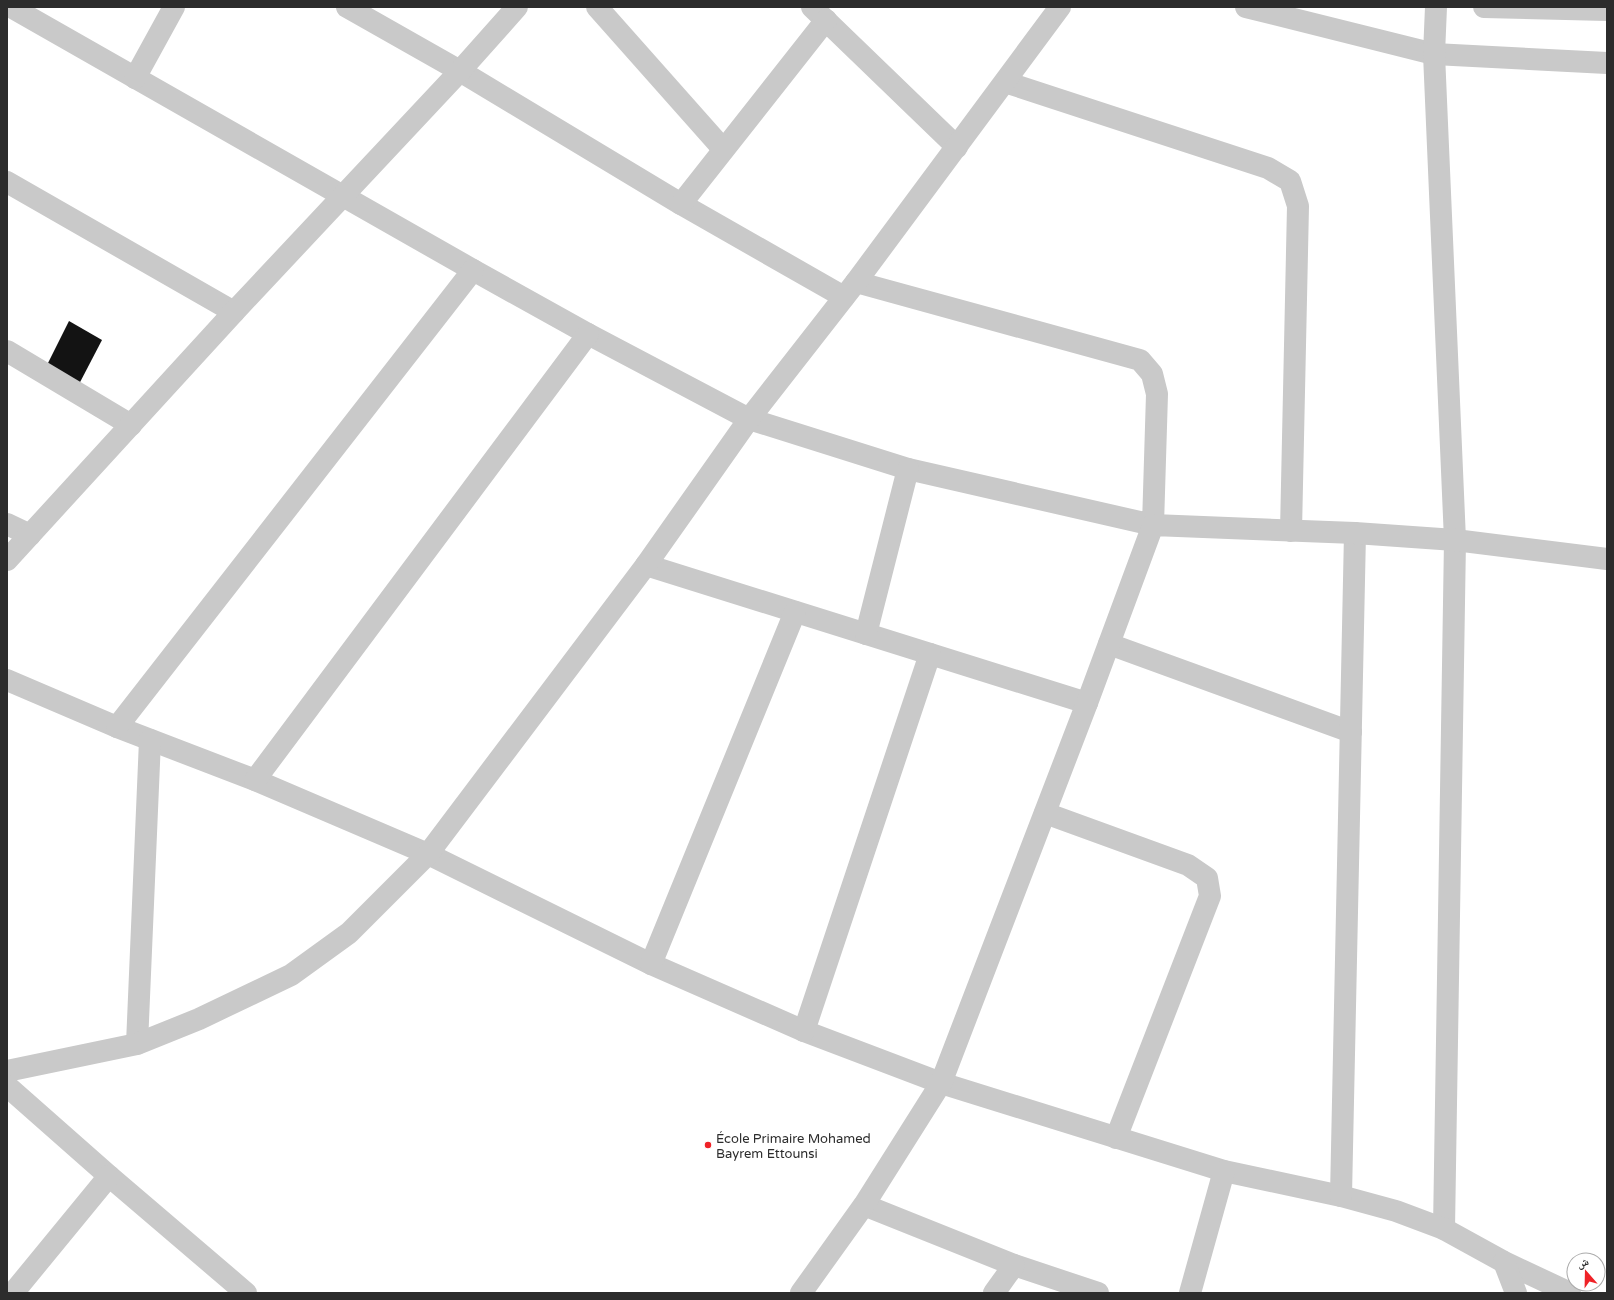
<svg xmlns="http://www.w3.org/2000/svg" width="1614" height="1300" viewBox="0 0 1614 1300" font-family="'Varela Round','Noto Naskh Arabic',sans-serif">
  <rect width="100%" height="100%" fill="#fff"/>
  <polygon fill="#131313" points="69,321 102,340 77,388 45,369"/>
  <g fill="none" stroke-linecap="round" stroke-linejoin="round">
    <g stroke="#c9c9c9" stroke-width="22">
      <polyline points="11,7 473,270 588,334 749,419 908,469 1153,525 1157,394 1152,374 1140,360 856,282"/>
      <polyline points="347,7 460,71 681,204 844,297"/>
      <polyline points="597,7 723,149"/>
      <polyline points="812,7 957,147"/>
      <polyline points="1246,7 1434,54 1607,63"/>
      <polyline points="1436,7 1434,54 1455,540 1444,1229"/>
      <polyline points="1484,7 1607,10"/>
      <polyline points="135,78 174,7"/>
      <polyline points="1005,82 1268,168 1290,181 1298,206 1291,531"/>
      <polyline points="7,182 234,312"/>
      <polyline points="681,204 826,20"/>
      <polyline points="7,351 131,425"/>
      <polyline points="7,524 30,535"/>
      <polyline points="7,560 234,312 460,71 517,7"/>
      <polyline points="646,565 1087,703"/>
      <polyline points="866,634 908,469"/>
      <polyline points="1109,644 1351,732"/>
      <polyline points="7,680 117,727 255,780 428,854 651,964 804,1031 941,1083 1224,1171 1341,1196 1396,1211 1444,1229 1504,1262 1570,1293"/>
      <polyline points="117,727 473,270"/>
      <polyline points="255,780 588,334"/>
      <polyline points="1045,813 1188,865 1207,878 1210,896 1116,1138"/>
      <polyline points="651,964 795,612"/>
      <polyline points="804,1031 930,654"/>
      <polyline points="137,1044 150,740"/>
      <polyline points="7,1071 137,1044 199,1019 291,975 349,933 428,854 646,565 749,419 856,282 1060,7"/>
      <polyline points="7,1086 109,1176 246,1293"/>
      <polyline points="1341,1196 1355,533"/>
      <polyline points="864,1205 1014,1265 1098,1293"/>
      <polyline points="1504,1262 1516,1293"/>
      <polyline points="13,1293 109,1176"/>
      <polyline points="801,1293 864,1205 941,1083 1087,703 1153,525 1355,533 1455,540 1607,559"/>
      <polyline points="994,1293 1014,1265"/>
      <polyline points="1190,1293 1224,1171"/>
    </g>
  </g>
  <circle fill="#ef2227" stroke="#fff" stroke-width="1.5" cx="708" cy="1145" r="4"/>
  <g text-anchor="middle" stroke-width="4" stroke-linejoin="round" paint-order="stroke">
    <g font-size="13" fill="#2c2c2c" stroke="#fff" text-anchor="start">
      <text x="716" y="1143">École Primaire Mohamed<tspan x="716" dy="15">Bayrem Ettounsi</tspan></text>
    </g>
  </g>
  <rect width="1614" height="1300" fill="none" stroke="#2c2c2c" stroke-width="16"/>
  <g transform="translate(1586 1272) rotate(340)"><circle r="19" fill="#ffffff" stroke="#ababab"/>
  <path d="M0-3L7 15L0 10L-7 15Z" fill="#ef2227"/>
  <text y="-6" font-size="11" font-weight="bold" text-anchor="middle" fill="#2c2c2c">ش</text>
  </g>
</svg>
